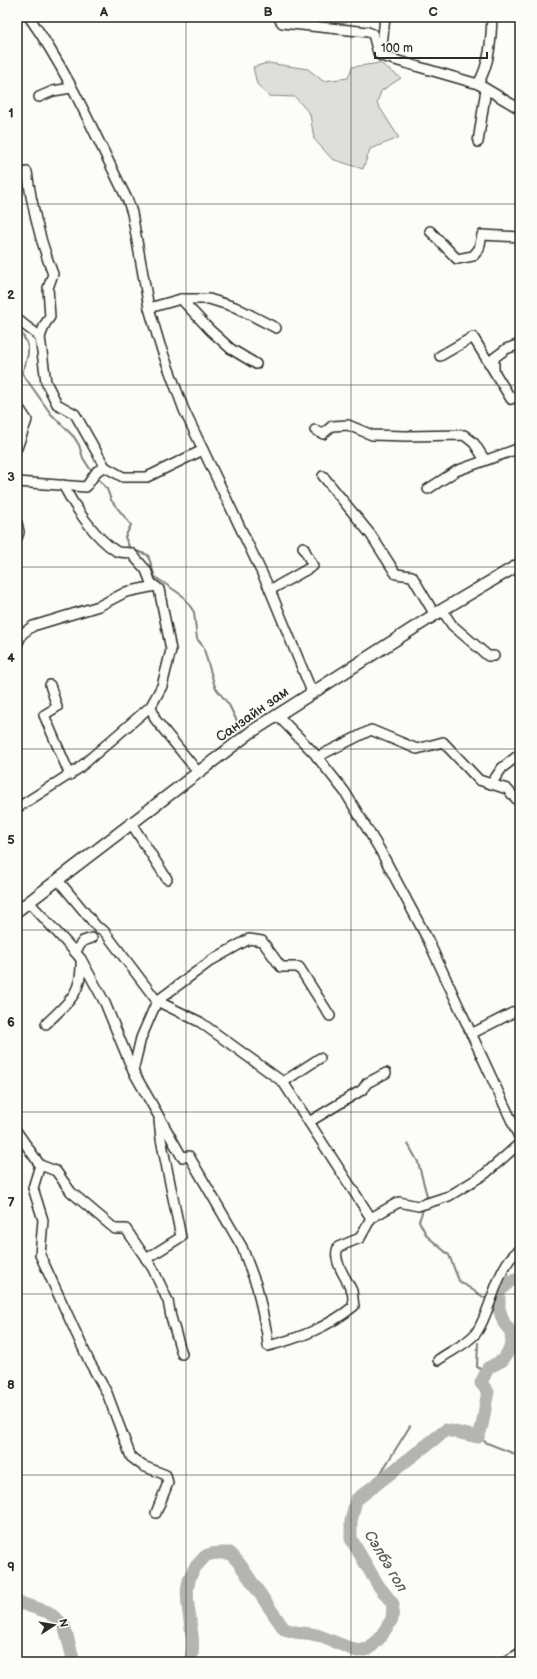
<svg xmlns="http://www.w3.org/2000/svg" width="537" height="1679" viewBox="0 0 537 1679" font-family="'Balsamiq Sans',sans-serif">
  <rect width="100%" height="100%" fill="#fdfcf7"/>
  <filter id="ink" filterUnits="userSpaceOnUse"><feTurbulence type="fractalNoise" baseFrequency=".025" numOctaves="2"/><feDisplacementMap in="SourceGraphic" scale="8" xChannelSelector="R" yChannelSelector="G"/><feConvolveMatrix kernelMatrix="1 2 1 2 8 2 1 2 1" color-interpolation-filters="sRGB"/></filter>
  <g filter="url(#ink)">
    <polygon fill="#dfdeda" stroke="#858482" points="268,63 308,69 323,81 348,78 352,67 380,63 401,78 381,91 377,103 399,138 370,149 363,169 332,159 314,139 310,114 295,97 268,96 257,84 253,67"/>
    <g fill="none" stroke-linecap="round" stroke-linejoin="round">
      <g stroke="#7e7d7b" stroke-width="2">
        <path d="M17,328c15,17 13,25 5,45l29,41 23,23 5,8 4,13 9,14"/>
        <polyline points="97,477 107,489 111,500 131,525 125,537 130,549 148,555 155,577 183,596 194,612 197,639 203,646 215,687 229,705 241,729"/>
        <polyline points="408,1144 418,1162 427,1196 426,1201"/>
        <polyline points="424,1207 419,1221 427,1236 449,1255 459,1281 488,1300"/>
        <polyline points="493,1304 499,1309"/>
        <polyline points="478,1343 477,1367 487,1372"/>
        <polyline points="478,1437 487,1443 520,1456"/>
        <polyline points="371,1489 410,1426"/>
      </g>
      <g stroke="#b5b4b1" stroke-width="13">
        <polyline points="17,1602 48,1612 64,1625 74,1662"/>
        <path d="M190,1662c11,-32 -19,-74 11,-101 2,-2 4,-6 7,-6 6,-3 15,-2 22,-2l9,10 45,66 11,3 22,3 40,16 12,-2 11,-11 12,-19 1,-15 -15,-19 -27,-46v-18l5,-21 90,-70 32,7c7,-15 6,-29 10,-45l-7,-9 7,-15 15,-8 9,-15 -1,-13 -7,-9 -5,-14v-17l11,-11 10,-2"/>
      </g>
      <defs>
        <g id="minor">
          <path d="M29,17c40,56 68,122 99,184l4,12 17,95 11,37 24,65 86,180 42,102"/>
          <polyline points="278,17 282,23 368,32 373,34 378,53 381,56 478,84 520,109"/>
          <polyline points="381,55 385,17"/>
          <path d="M478,84c12,-21 13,-43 14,-67"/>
          <polyline points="39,97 53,91 71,88"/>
          <polyline points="478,142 486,89"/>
          <path d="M27,172c5,35 13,69 26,102l-5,14 2,29 -5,7 -5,13"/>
          <polyline points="430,231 457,259 473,256 479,249 482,235 520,237"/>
          <polyline points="181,299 209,299 235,307 276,328"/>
          <polyline points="149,308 181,299 210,330 231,349 256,364"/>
          <path d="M17,318c4,6 17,13 23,19l6,45 11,22 18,10 30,53"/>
          <polyline points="440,356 473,337 511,399 520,395"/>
          <polyline points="494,370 494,358 506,349 520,344"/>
          <polyline points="17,405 27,420 17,448"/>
          <polyline points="315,430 323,434 332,426 348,425 372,435 406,436 464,435 474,443 485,460"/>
          <polyline points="323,476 371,535 396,574 412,576 435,615"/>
          <polyline points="17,482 86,487 97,471 105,467 123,477 147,477 203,450"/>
          <path d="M63,485c11,21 32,53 53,66 3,2 10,1 15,2l15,17 5,13 8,6 12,61 -9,36 -11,20 4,13 43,53"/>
          <polyline points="428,489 456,471 520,448"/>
          <polyline points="17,523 19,532 17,538"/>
          <polyline points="270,590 313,566 303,547"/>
          <polyline points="442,610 452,625 488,656 494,656"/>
          <polyline points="17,645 22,634 33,626 99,606 126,592 155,586"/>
          <polyline points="50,685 57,707 44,715 70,775"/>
          <polyline points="277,715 314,753 345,792 380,850 428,940 520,1139"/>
          <polyline points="317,757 371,730 417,749 443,742 479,780 507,789 520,803"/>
          <polyline points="491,784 502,768 520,754"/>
          <polyline points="17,808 78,769 151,706"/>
          <polyline points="131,823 167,879"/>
          <polyline points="58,880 97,927 104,931 157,1001 200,1022 283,1082 371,1218"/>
          <polyline points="29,902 75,952"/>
          <polyline points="92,938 83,941 75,952 81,959 105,1003 133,1071"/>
          <path d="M330,1016l-31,-49h-18l-19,-26 -13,-2 -37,21 -55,41 -16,37 -8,33 49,86 7,-1 53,91 15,40 10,47 1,12c32,-8 60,-19 86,-40 -1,-5 -1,-10 -2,-15 -6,-14 -20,-30 -14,-44l22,-9 11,-20 28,-16 19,4 31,-10 36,-22 35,-31"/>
          <path d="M46,1024c21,-21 36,-29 35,-62"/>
          <polyline points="471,1034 520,1009"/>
          <polyline points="283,1082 320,1058"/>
          <polyline points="309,1122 362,1090 367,1083 386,1073"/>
          <polyline points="17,1132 40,1165 56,1171 71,1192 115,1229 126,1229 153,1269 168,1301 171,1317 182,1354"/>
          <polyline points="40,1165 33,1188 43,1220 40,1255 89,1361 107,1393 131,1457 143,1466 166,1475 168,1483 156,1513"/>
          <polyline points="146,1259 181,1237 161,1139 159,1120"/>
          <path d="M438,1360c12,-9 28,-15 38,-27 15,-20 21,-70 44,-83"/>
          <polyline points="505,1662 520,1653"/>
        </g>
        <polyline id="major" points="17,911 251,732 442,610 520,564"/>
      </defs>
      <use href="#minor" stroke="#2b2b2b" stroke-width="12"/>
      <use href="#major" stroke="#2b2b2b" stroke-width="14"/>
      <use href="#minor" stroke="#fdfcf7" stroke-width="9"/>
      <use href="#major" stroke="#fdfcf7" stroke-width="11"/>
    </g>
  </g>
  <path fill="none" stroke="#2b2b2b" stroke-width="1" stroke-opacity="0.55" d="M186,17v1645M351,17v1645M17,204h503M17,385h503M17,567h503M17,749h503M17,930h503M17,1112h503M17,1294h503M17,1475h503"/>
  <g text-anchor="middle" stroke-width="3.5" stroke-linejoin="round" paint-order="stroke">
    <g font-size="14" fill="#2b2b2b" stroke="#fdfcf7">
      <text transform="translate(252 714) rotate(-35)" y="5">Санзайн зам</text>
    </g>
    <g font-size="15" font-style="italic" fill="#5b5b5a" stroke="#fdfcf7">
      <text transform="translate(386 1561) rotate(59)" y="5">Сэлбэ гол</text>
    </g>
  </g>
  <rect width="537" height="1679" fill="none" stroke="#fdfcf7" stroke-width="44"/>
  <g transform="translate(54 1625) rotate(78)" stroke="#fdfcf7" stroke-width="3" paint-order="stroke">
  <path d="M0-3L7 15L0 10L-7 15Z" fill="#2b2b2b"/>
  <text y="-6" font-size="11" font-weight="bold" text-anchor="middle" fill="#2b2b2b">N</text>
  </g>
  <path d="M375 52v6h112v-6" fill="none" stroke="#2b2b2b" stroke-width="2"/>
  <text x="381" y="52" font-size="12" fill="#2b2b2b" stroke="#fdfcf7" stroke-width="3" paint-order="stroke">100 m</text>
  <rect x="22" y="22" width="493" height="1635" fill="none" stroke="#2b2b2b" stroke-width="1.5"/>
  <g font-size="13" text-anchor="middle" font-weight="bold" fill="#2b2b2b">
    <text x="104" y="16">A</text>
    <text x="268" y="16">B</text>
    <text x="433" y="16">C</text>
    <text x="11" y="117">1</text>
    <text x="11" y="299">2</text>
    <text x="11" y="481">3</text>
    <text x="11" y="662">4</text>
    <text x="11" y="844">5</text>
    <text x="11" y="1026">6</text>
    <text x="11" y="1207">7</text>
    <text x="11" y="1389">8</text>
    <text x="11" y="1571">9</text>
  </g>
</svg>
